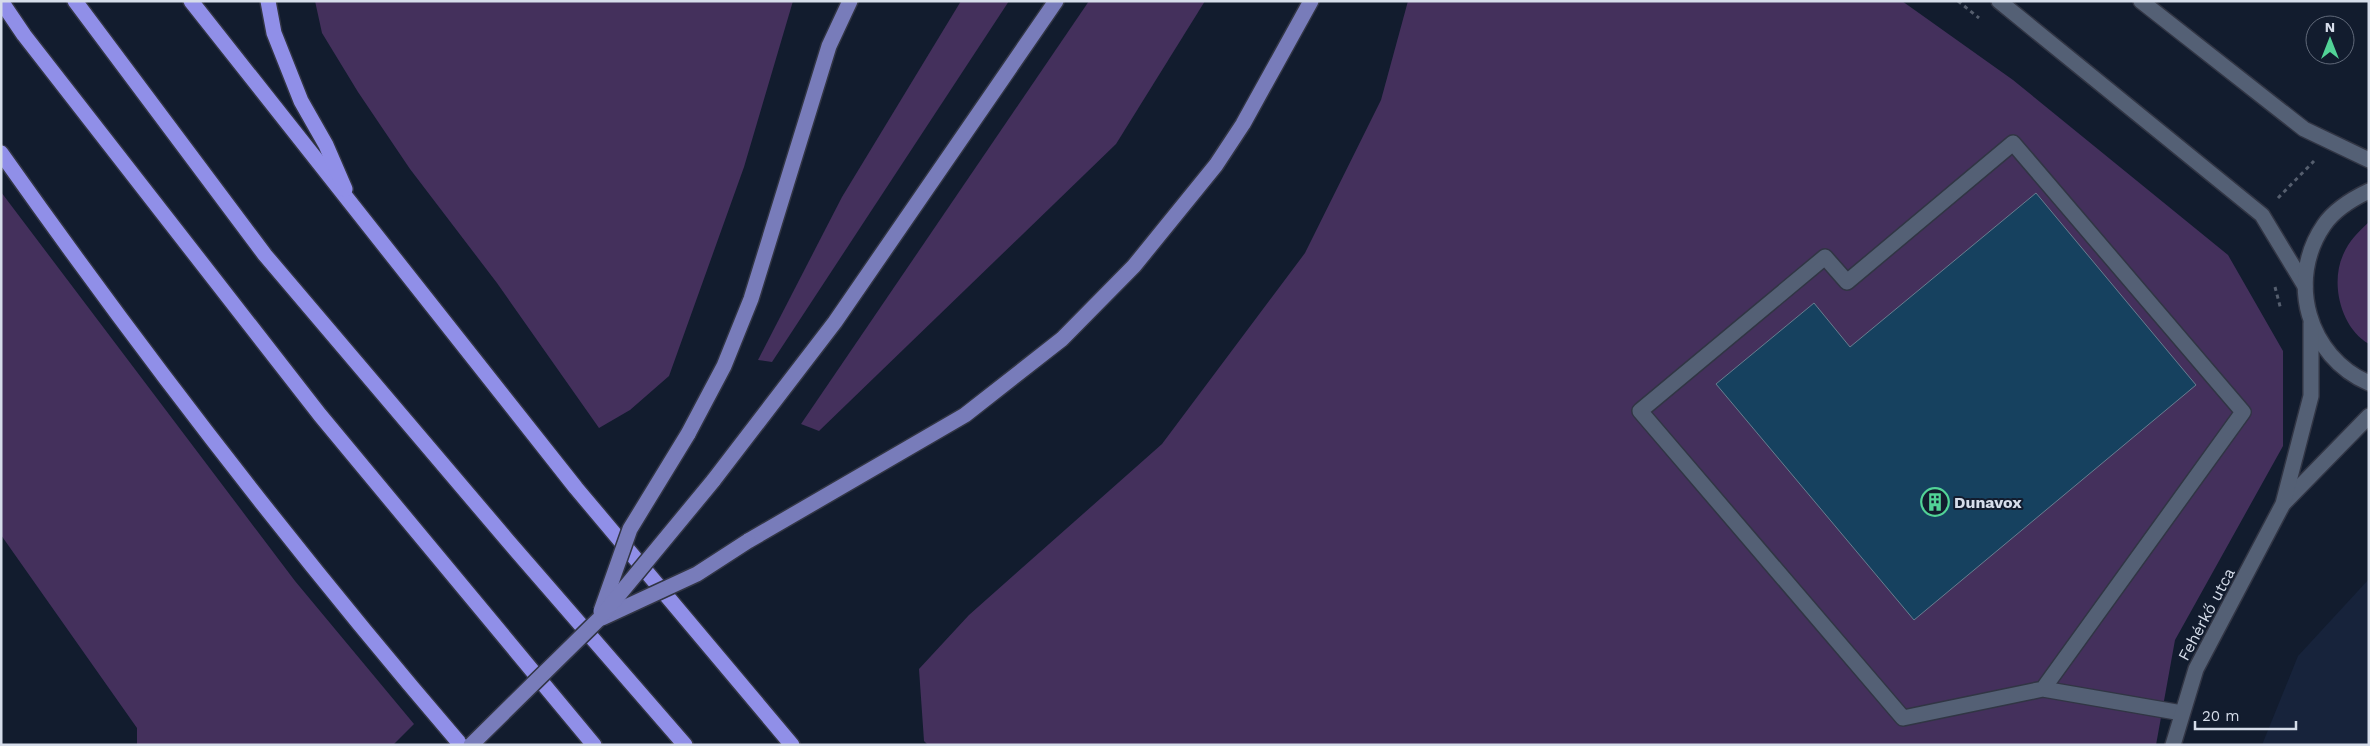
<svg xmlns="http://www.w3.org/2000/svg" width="2370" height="746" viewBox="0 0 2370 746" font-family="'Work Sans',sans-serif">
  <rect width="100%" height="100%" fill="#121c2e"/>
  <polygon fill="#17233b" points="2369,579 2369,745 2262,745 2298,656"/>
  <g fill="#44305c">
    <polygon points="315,1 793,1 744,167 669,376 630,410 599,428 497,283 410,169 358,92 322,33"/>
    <polygon points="961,1 1009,1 772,362 758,360 842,197"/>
    <polygon points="1089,1 1205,1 1116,144 819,431 801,424"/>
    <polygon points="1408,1 1902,1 2013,80 2228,255 2283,351 2283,446 2175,640 2156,745 928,745 924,741 919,669 969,615 1162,444 1305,253 1381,100"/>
    <polygon points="1,192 295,581 414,724 393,745 137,745 137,728 1,535"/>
    <path d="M2369,222v122c-28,-16 -39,-60 -26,-89 6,-14 15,-23 26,-33z"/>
  </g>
  <polygon fill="#16415f" stroke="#687e90" points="2036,193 2196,385 1914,620 1716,384 1814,303 1850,347"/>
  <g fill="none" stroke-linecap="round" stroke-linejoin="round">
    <defs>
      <g id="minor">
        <polyline points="1999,1 2262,215 2305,286"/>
        <polyline points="2141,1 2304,129 2369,160"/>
        <path d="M2369,191c-17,8 -34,18 -45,34 -38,55 -16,132 45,158"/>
        <polyline points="2284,503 2369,416"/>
        <polyline points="2043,689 1903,718 1640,411 1825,257 1847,282 2013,143 2243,412 2043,689 2182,713"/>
        <polyline points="2173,745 2196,669 2283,504 2311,396 2311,323"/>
      </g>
      <g id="major">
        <polyline points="688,434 724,366 751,299 829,46 850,1"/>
        <polyline points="713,481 835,322 1056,1"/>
        <polyline points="748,541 965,415 1062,339 1134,266 1216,165 1243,124 1311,1"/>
      </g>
      <g id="highway">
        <polyline points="1,1 24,35 320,415 594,745"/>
        <polyline points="75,1 265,255 508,541 685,745"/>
        <polyline points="191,1 576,488 792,745"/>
        <polyline points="268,1 274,33 301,101 326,145 345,189"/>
        <path d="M1,153c144,204 297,402 460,592"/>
      </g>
    </defs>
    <use href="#minor" stroke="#313544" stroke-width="18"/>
    <use href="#major" stroke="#313544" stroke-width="18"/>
    <use href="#highway" stroke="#313544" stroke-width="18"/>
    <g stroke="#555e6e" stroke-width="3" stroke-dasharray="4 4" stroke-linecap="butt">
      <polyline points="1958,1 1979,18"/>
      <polyline points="2278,198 2314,161"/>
      <polyline points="2275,287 2281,310"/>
    </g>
    <use href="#minor" stroke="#546075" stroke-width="15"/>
    <use href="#major" stroke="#787cba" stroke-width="15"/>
    <use href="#highway" stroke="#908fe8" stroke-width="15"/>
    <defs>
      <g id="major-bridge">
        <polyline points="601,611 630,529 688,434"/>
        <polyline points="602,618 697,574 748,541"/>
        <polyline points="471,745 599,619 713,481"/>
      </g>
    </defs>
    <use href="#major-bridge" stroke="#313544" stroke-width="18" stroke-linecap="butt"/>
    <use href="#major-bridge" stroke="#787cba" stroke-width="15"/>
  </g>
  <defs>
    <symbol id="building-ring" viewBox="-11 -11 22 22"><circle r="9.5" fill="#121c2e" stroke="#52d397" stroke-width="1.5"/><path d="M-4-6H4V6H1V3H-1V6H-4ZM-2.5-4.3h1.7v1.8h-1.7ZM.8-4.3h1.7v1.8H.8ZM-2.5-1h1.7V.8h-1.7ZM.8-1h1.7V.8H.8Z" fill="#52d397"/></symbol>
  </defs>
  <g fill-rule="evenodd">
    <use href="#building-ring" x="1919" y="486" width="32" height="32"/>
  </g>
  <g text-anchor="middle" stroke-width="4" stroke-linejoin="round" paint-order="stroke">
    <g font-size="16" font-weight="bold" fill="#d6ddea" stroke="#121c2e" text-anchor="start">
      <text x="1954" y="508">Dunavox</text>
    </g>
    <g font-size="16" fill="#d6ddea" stroke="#121c2e">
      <text transform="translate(2206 614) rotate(-62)" y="6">Fehérkő utca</text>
    </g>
  </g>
  <rect width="2370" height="746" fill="none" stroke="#d6ddea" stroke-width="5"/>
  <g transform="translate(2330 40)"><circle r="24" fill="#121c2e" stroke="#606979"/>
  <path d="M0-4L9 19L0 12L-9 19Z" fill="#52d397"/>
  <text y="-8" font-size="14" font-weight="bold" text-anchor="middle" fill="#d6ddea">N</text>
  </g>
  <path d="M2195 721v8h101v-8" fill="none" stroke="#d6ddea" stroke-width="2.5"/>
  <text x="2202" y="721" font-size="15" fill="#d6ddea" stroke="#121c2e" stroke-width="4" paint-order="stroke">20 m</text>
</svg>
